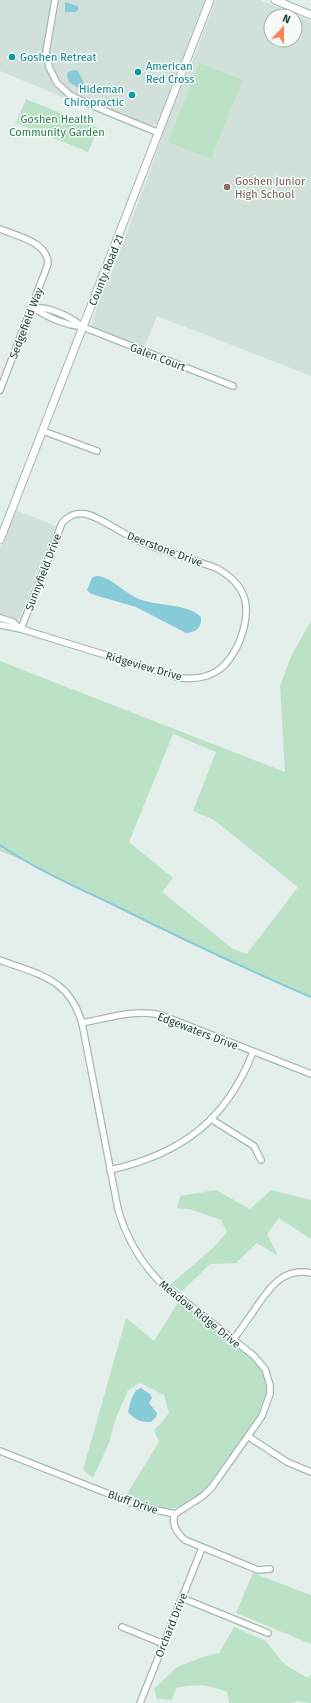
<svg xmlns="http://www.w3.org/2000/svg" width="311" height="1703" viewBox="0 0 311 1703" font-family="'Fira Sans',sans-serif">
  <rect width="100%" height="100%" fill="#e4efeb"/>
  <g fill="#d2e0da" fill-rule="evenodd">
    <polygon points="0,0 205,0 163,114 157,124 151,125 143,131 0,71"/>
    <path d="M216,0h44l51,21v355l-154,-60 -13,32 -53,-21 10,-33 11,-22 38,-101 20,-58 22,-51zM271,16h24v24h-24z"/>
    <polygon points="15,510 56,526 19,620 0,614 0,549"/>
  </g>
  <g fill="#bbe2c7" fill-rule="evenodd">
    <polygon points="199,63 243,80 211,159 168,142"/>
    <polygon points="26,99 98,128 88,152 16,123"/>
    <path d="M311,621v376l-79,-34 -210,-103 -22,-9v-190l285,111 -5,-86 12,-32zM173,734l43,18 -23,59 21,9 84,67 -51,67 -14,-5 -71,-57 11,-14 -44,-36z"/>
    <polygon points="216,1190 250,1209 271,1190 311,1200 311,1238 309,1238 279,1218 267,1234 278,1256 257,1243 236,1263 210,1264 182,1291 171,1284 214,1247 227,1232 221,1220 189,1209 177,1208 180,1196"/>
    <path d="M179,1301c18,14 80,57 86,76 2,7 2,14 0,21 -5,23 -45,79 -64,95 -9,7 -21,15 -32,16 -15,2 -31,-6 -44,-12l34,-55 -5,-12 8,-8 7,-9 -5,-18 -24,-12 -12,7 -12,28 -7,25 -16,35 -10,-8 43,-152 28,23z"/>
    <polygon points="253,1573 311,1595 311,1644 236,1613"/>
    <path d="M234,1627l32,14 18,23 24,14 3,-4v29l-14,-2 -5,2h-63l-2,-11c-21,-8 -30,-8 -51,-4l-4,12 -15,-1 -3,-10 23,-22 26,-10 16,-4z"/>
  </g>
  <g fill="#87cbd9">
    <polygon points="65,2 78,6 78,10 76,12 65,12"/>
    <polygon points="74,70 78,71 84,83 81,89 69,82 67,76 68,72"/>
    <path d="M96,576c14,-1 31,20 46,24 17,6 47,4 59,17 1,11 -5,15 -15,16l-50,-26 -45,-13 -4,-4 5,-12z"/>
    <path d="M141,1388l9,6 2,4 -3,5 8,10 -1,4 -5,5c-10,0 -16,-2 -23,-10l3,-12 5,-10z"/>
  </g>
  <g fill="none" stroke-linecap="round" stroke-linejoin="round">
    <path stroke="#87cbd9" stroke-width="2" d="M0,845c37,25 78,43 118,62 64,32 128,62 193,90"/>
    <defs>
      <g id="minor">
        <polyline points="55,0 46,52 49,67 57,83 70,95 86,103 159,133"/>
        <path d="M0,229c17,7 48,13 48,35l-48,126"/>
        <path d="M32,307c16,11 32,18 51,20l150,59"/>
        <path d="M33,307c19,1 35,8 50,20"/>
        <polyline points="43,431 97,451"/>
        <polyline points="0,618 13,622 21,629"/>
        <path d="M0,625l21,4 159,49c31,3 48,-9 60,-38 12,-32 8,-55 -24,-72 -28,-10 -55,-17 -81,-29 -16,-7 -33,-21 -49,-25 -10,-2 -18,2 -24,9l-41,106"/>
        <path d="M0,960c39,15 69,18 82,63l36,186c8,28 21,51 41,72l95,75 11,13 5,16v9l-8,22 -50,71 -9,9 -28,18"/>
        <path d="M82,1023c26,-5 53,-14 79,-8l150,59"/>
        <polyline points="211,1119 254,1146 261,1160"/>
        <path d="M110,1170c71,-16 116,-49 143,-118"/>
        <path d="M233,1340c8,-11 16,-22 24,-34 13,-19 27,-39 54,-33"/>
        <polyline points="249,1437 287,1462 311,1472"/>
        <path d="M0,1451l142,56 33,7c-4,10 2,19 10,26l73,30 12,-1"/>
        <polyline points="182,1598 268,1633"/>
        <polyline points="122,1627 164,1644"/>
        <polyline points="140,1703 202,1548"/>
      </g>
      <polyline id="tertiary" points="0,540 210,0"/>
      <polyline id="secondary" points="275,0 311,15"/>
    </defs>
    <use href="#minor" stroke="#a6b8b3" stroke-width="8"/>
    <use href="#tertiary" stroke="#a6b8b3" stroke-width="9"/>
    <use href="#secondary" stroke="#a1bcb3" stroke-width="9"/>
    <use href="#minor" stroke="#fff" stroke-width="5.5"/>
    <use href="#tertiary" stroke="#fff" stroke-width="7"/>
    <use href="#secondary" stroke="#fff" stroke-width="7"/>
  </g>
  <g fill="#0f9aa8" stroke="#f6fbf8" stroke-width="1.5">
    <circle cx="12" cy="57" r="4"/>
    <circle cx="138" cy="72" r="4"/>
    <circle cx="132" cy="95" r="4"/>
  </g>
  <circle fill="#8d6e63" stroke="#f6fbf8" stroke-width="1.5" cx="227" cy="187" r="4"/>
  <g text-anchor="middle" stroke-width="3" stroke-linejoin="round" paint-order="stroke">
    <g font-size="11" fill="#0d838f" stroke="#f6fbf8" text-anchor="start">
      <text x="20" y="61">Goshen Retreat</text>
      <text x="146" y="70">American<tspan x="146" dy="13">Red Cross</tspan></text>
      <text x="124" y="93" text-anchor="end">Hideman<tspan x="124" dy="13">Chiropractic</tspan></text>
    </g>
    <g font-size="11" fill="#267f4b" stroke="#f6fbf8">
      <text x="57" y="123">Goshen Health<tspan x="57" dy="13">Community Garden</tspan></text>
    </g>
    <g font-size="11" fill="#785e54" stroke="#f6fbf8" text-anchor="start">
      <text x="235" y="185">Goshen Junior<tspan x="235" dy="13">High School</tspan></text>
    </g>
    <g font-size="11" fill="#21443b" stroke="#f6fbf8">
      <text transform="translate(106 270) rotate(-68)" y="4">County Road 21</text>
      <text transform="translate(26 323) rotate(-69)" y="4">Sedgefield Way</text>
      <text transform="translate(158 357) rotate(21)" y="4">Galen Court</text>
      <text transform="translate(165 549) rotate(21)" y="4">Deerstone Drive</text>
      <text transform="translate(43 572) rotate(-69)" y="4">Sunnyfield Drive</text>
      <text transform="translate(144 666) rotate(16)" y="4">Ridgeview Drive</text>
      <text transform="translate(198 1031) rotate(21)" y="4">Edgewaters Drive</text>
      <text transform="translate(200 1314) rotate(39)" y="4">Meadow Ridge Drive</text>
      <text transform="translate(133 1502) rotate(19)" y="4">Bluff Drive</text>
      <text transform="translate(171 1625) rotate(-68)" y="4">Orchard Drive</text>
    </g>
  </g>
  <g transform="translate(283 28) rotate(22)"><circle r="19" fill="#f6fbf8" stroke="#a1b2ac"/>
  <path d="M0-3L7 15L0 10L-7 15Z" fill="#ff8153"/>
  <text y="-6" font-size="11" font-weight="bold" text-anchor="middle" fill="#21443b">N</text>
  </g>
</svg>
